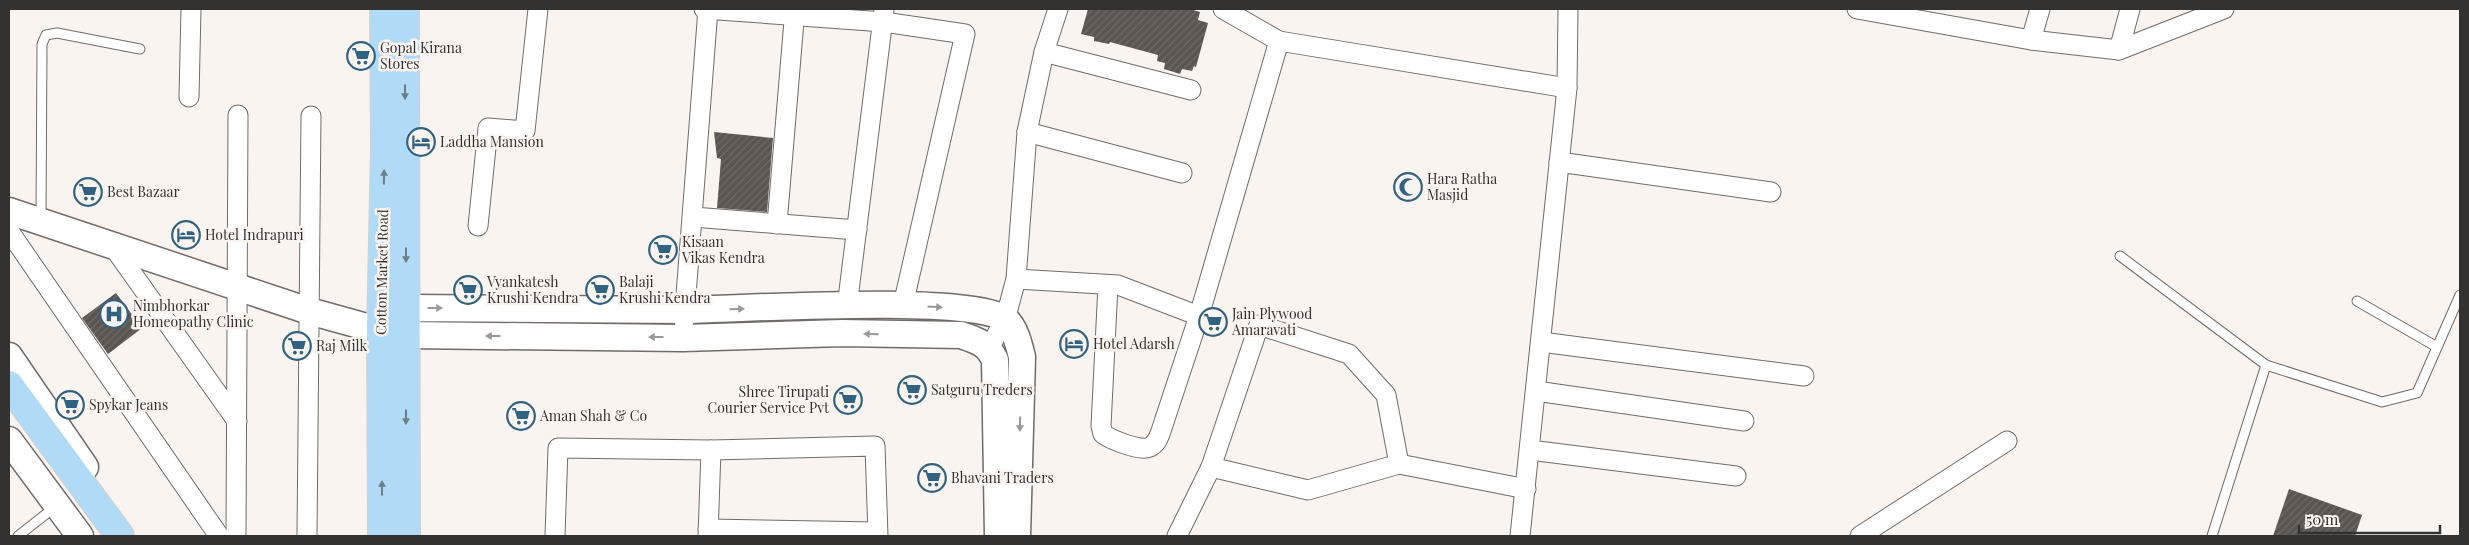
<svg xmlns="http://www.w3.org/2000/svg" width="2469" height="545" viewBox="0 0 2469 545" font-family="'Playfair Display',serif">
  <defs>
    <pattern id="building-hatch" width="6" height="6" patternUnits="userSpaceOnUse" patternTransform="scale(1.25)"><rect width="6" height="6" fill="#5b5552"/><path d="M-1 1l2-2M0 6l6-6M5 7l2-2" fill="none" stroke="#706b68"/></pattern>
  </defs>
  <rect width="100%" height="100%" fill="#faf4f0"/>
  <g fill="url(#building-hatch)">
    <polygon points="1088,9 1190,9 1200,12 1198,20 1208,23 1196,67 1194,66 1192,71 1182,69 1180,74 1164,69 1165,63 1157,61 1158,55 1110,42 1109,44 1094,41 1094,37 1081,34"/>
    <polygon points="714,132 773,138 767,212 717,208 721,159 717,158"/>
    <polygon points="116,293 142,328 108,354 82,318"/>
    <polygon points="2289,489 2362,515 2355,536 2273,536"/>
  </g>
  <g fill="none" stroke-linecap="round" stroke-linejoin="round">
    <defs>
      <g id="lane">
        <polyline points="41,218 42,44 46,35 57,33 140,49"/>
        <polyline points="2120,256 2266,365 2382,402 2417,393 2460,295"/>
        <polyline points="2357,301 2437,347"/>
        <polyline points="18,536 55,507"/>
        <polyline points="2212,536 2266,365"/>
      </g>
      <g id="street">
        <polyline points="704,9 884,22 965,34 903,305"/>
        <polyline points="1223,9 1279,41"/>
        <polyline points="1857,9 2031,40 2119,50 2224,9"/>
        <polyline points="2031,40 2040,9"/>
        <polyline points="2119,50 2130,9"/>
        <polyline points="1044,52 1191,90"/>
        <polyline points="189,97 191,9"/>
        <polyline points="1027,132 1182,173"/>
        <polyline points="1559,162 1771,192"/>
        <polyline points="693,217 857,230"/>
        <polyline points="777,224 795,9"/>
        <polyline points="478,226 488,128 525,131 538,9"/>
        <polyline points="9,231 219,536"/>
        <polyline points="112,245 237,421"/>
        <polyline points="1016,279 1118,285 1199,316"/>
        <path d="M1108,285l-7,141 2,8c9,6 38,18 47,13 6,-3 8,-8 10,-13l39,-118 80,-275 288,47"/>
        <polyline points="847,307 884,10"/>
        <polyline points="684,321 708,9"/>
        <polyline points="1541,342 1804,376"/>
        <polyline points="989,348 1005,320 1016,279 1027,132 1044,52 1058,9"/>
        <polyline points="1536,391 1744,421"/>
        <polyline points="1530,450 1736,476"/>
        <polyline points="1211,467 1308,490 1399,464"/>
        <polyline points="708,529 877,532"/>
        <polyline points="236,536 238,115"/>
        <polyline points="307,536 311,116"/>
        <polyline points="555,536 558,448 711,450 875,446 878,536"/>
        <polyline points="708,536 711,450"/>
        <polyline points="1177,536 1211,467 1259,325 1349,354 1386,395 1399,464 1526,489"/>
        <polyline points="1520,536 1567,88 1568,9"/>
        <polyline points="1860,536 2007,441"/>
      </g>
      <g id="secondary">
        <path d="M9,211l300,100 72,20 25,4 277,3 159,-5 119,2c17,6 26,8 34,25l3,176"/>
        <path d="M384,311l22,-3c93,1 186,2 279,2 55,-1 285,-16 320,9 10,8 14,26 17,38l-5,179"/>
        <polyline points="9,356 85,467"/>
        <polyline points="9,440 80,536"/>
      </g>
      <g id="primary">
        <polyline points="405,9 406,536"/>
        <polyline points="9,385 120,536"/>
        <polyline points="382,536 381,331 385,148 384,9"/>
      </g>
    </defs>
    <use href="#lane" stroke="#716c69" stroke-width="11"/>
    <use href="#street" stroke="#716c69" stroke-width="21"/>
    <use href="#secondary" stroke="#716c69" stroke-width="29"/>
    <use href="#primary" stroke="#d2d2d1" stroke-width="30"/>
    <use href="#lane" stroke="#fff" stroke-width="9"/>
    <use href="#street" stroke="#fff" stroke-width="19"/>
    <use href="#secondary" stroke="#fff" stroke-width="26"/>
    <use href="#primary" stroke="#b0daf5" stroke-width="28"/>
  </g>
  <defs><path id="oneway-solid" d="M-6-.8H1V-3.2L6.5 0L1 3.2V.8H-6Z" transform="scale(1.25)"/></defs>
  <g fill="#6c7e89">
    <use href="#oneway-solid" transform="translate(405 92) rotate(90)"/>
    <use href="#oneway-solid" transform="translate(384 177) rotate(-89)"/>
    <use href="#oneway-solid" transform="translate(406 255) rotate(90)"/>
    <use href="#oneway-solid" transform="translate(406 417) rotate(90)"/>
    <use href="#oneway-solid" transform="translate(382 488) rotate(-90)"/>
  </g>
  <g fill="#9a9898">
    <use href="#oneway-solid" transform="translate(935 307) rotate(3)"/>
    <use href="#oneway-solid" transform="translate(435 308)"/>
    <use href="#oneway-solid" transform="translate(737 309) rotate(-1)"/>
    <use href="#oneway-solid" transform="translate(871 334) rotate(-179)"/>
    <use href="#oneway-solid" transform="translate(493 336) rotate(-180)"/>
    <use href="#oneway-solid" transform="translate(656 337) rotate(-180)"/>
    <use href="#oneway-solid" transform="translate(1020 424) rotate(91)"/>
  </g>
  <defs>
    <symbol id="supermarket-ring" viewBox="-11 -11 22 22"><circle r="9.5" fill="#faf4f0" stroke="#316280" stroke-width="1.5"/><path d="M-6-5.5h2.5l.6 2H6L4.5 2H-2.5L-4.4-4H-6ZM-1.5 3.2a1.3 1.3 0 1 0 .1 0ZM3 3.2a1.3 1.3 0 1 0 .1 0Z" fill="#316280"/></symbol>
    <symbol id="hotel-ring" viewBox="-11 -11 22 22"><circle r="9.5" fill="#faf4f0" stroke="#316280" stroke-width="1.5"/><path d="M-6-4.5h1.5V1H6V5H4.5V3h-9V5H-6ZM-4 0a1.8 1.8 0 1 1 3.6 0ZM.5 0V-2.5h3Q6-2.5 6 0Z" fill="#316280"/></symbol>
    <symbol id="mosque-ring" viewBox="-11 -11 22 22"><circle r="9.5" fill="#faf4f0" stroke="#316280" stroke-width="1.5"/><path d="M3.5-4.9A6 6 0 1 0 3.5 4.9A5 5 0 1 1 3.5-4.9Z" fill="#316280"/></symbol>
    <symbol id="hospital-ring" viewBox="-11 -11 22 22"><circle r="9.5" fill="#faf4f0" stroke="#316280" stroke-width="1.5"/><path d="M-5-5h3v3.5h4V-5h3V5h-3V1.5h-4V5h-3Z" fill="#316280"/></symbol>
  </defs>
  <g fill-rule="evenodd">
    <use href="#supermarket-ring" x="345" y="40" width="32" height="32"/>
    <use href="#hotel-ring" x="405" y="126" width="32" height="32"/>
    <use href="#mosque-ring" x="1392" y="171" width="32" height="32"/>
    <use href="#supermarket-ring" x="72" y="176" width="32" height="32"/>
    <use href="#hotel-ring" x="170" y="219" width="32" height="32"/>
    <use href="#supermarket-ring" x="647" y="234" width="32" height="32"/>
    <use href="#supermarket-ring" x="452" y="274" width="32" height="32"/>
    <use href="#supermarket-ring" x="584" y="274" width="32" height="32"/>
    <use href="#hospital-ring" x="98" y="298" width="32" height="32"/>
    <use href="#supermarket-ring" x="1197" y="306" width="32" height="32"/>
    <use href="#hotel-ring" x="1058" y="328" width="32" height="32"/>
    <use href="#supermarket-ring" x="281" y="330" width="32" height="32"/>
    <use href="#supermarket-ring" x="896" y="374" width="32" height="32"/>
    <use href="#supermarket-ring" x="832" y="384" width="32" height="32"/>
    <use href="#supermarket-ring" x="54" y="389" width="32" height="32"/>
    <use href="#supermarket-ring" x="505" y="400" width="32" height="32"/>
    <use href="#supermarket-ring" x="916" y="462" width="32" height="32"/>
  </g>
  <g text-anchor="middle" stroke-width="5" stroke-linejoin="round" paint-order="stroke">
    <g font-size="14" fill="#343230" stroke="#faf4f0" text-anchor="start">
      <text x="380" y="53">Gopal Kirana<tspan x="380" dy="16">Stores</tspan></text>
      <text x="440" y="147">Laddha Mansion</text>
      <text x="1427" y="184">Hara Ratha<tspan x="1427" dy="16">Masjid</tspan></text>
      <text x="107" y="197">Best Bazaar</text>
      <text x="205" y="240">Hotel Indrapuri</text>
      <text x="682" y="247">Kisaan<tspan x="682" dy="16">Vikas Kendra</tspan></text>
      <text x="487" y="287">Vyankatesh<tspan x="487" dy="16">Krushi Kendra</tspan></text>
      <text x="619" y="287">Balaji<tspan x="619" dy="16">Krushi Kendra</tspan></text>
      <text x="133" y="311">Nimbhorkar<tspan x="133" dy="16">Homeopathy Clinic</tspan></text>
      <text x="1232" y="319">Jain Plywood<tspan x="1232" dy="16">Amaravati</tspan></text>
      <text x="1093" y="349">Hotel Adarsh</text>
      <text x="316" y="351">Raj Milk</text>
      <text x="931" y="395">Satguru Treders</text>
      <text x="829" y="397" text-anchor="end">Shree Tirupati<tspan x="829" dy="16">Courier Service Pvt</tspan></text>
      <text x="89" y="410">Spykar Jeans</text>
      <text x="540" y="421">Aman Shah &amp; Co</text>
      <text x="951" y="483">Bhavani Traders</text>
    </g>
    <g font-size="14" fill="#343230" stroke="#faf4f0">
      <text transform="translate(382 272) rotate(-89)" y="5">Cotton Market Road</text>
    </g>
  </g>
  <rect width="2469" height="545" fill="none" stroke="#343230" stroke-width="20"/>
  <path d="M2299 525v8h141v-8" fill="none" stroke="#343230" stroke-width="2.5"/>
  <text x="2306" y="525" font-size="15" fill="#343230" stroke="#faf4f0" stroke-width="4" paint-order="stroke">50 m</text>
</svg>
